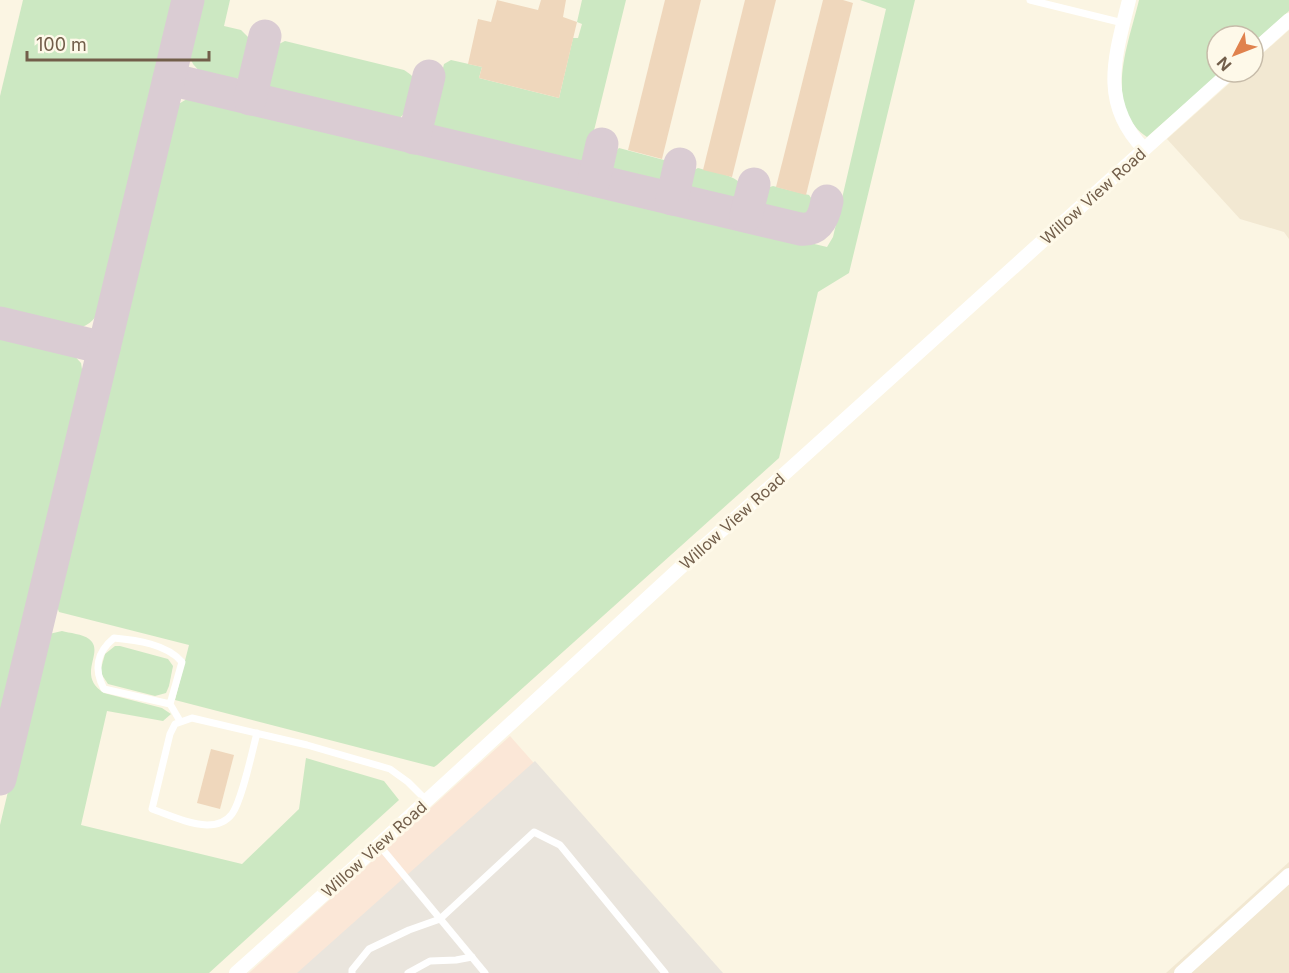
<svg xmlns="http://www.w3.org/2000/svg" width="1289" height="973" viewBox="0 0 1289 973" font-family="Inter,sans-serif">
  <rect width="100%" height="100%" fill="#fbf5e3"/>
  <g fill="#f2e8d2">
    <polygon points="1289,30 1289,239 1284,232 1240,219 1167,139 1242,72 1253,72 1253,62"/>
    <polygon points="1289,862 1289,973 1166,973"/>
  </g>
  <polygon fill="#fbe7d7" points="510,736 719,973 249,973"/>
  <polygon fill="#eae5dd" points="535,761 723,973 297,973"/>
  <g fill="#cce8c2">
    <path d="M23,0h153l-76,310c-7,12 -13,17 -27,19l-73,-18v-215z"/>
    <polygon points="200,0 230,0 224,26 241,30 249,38 244,71 239,78 231,81 202,74 193,64 188,53"/>
    <path d="M582,0h44l-38,155 -6,8 -6,1 -137,-33c-3,-3 -6,-4 -7,-8 -5,-10 8,-43 11,-55l1,-4 7,-4 31,7 -3,11 80,20 14,-60h5l4,-14 -5,-2z"/>
    <path d="M860,0h55l-66,273 -31,19 -39,166 -342,307 -3,2 -259,-67 14,-55 -130,-33 -5,-13 118,-487c6,-9 15,-15 26,-15l629,150 6,-10 53,-228z"/>
    <path d="M1139,0h150v11l-36,32v-7h-36v36h4l-74,65c-45,-31 -18,-94 -8,-137z"/>
    <path d="M285,41l119,29c3,2 6,4 8,6 7,11 -4,41 -17,44l-121,-29 -5,-4 -3,-8 5,-28 4,-5z"/>
    <polygon points="619,148 664,160 668,167 666,176 662,182 656,183 612,172 609,167 612,155"/>
    <path d="M698,168c14,4 33,5 43,16l-3,13 -6,4 -38,-9 -6,-8 2,-12z"/>
    <polygon points="773,186 809,195 814,202 812,213 802,218 767,209 761,202 764,189"/>
    <polygon points="0,334 71,352 81,363 84,382 0,731"/>
    <path d="M62,631c7,2 21,3 27,8 17,13 -14,36 15,54l58,15 9,6 -8,7 -56,-10 -26,114 161,39 57,-55 7,-51 78,23 15,19 -190,173h-209v-148l44,-184 5,-7z"/>
    <polygon points="115,646 120,646 168,659 173,666 169,686 166,693 155,696 108,684 100,672 105,654"/>
  </g>
  <g fill="none" stroke-linecap="round" stroke-linejoin="round">
    <g stroke="#daccd3" stroke-width="33">
      <path d="M169,79l631,150c19,2 24,-12 27,-28"/>
      <polyline points="250,99 265,36"/>
      <polyline points="414,138 429,76"/>
      <polyline points="594,180 602,144"/>
      <polyline points="672,199 680,164"/>
      <polyline points="746,216 754,184"/>
      <polyline points="0,323 104,348"/>
      <polyline points="0,779 188,0"/>
    </g>
  </g>
  <g fill="#efd7bc">
    <polygon points="497,0 538,10 541,0 566,0 563,17 577,22 559,98 479,78 482,67 468,64 478,19 491,22"/>
    <polygon points="665,0 701,0 662,159 628,150"/>
    <polygon points="745,0 776,0 732,177 703,170"/>
    <polygon points="823,0 843,0 853,3 806,195 776,187"/>
    <polygon points="211,749 234,755 220,809 197,803"/>
  </g>
  <g fill="none" stroke-linecap="round" stroke-linejoin="round">
    <g stroke="#fff" stroke-width="7">
      <polyline points="1030,0 1123,23"/>
      <path d="M170,704l12,-42c-15,-18 -46,-22 -68,-24 -17,14 -21,30 -10,51l66,15 10,17"/>
      <path d="M257,733c-5,19 -15,67 -25,81 -6,8 -16,11 -25,11 -19,-1 -38,-10 -55,-16l18,-75 5,-10 17,-6 115,27 83,24 18,13 19,19"/>
      <polyline points="379,845 485,973"/>
      <polyline points="352,973 352,970 369,949 409,930 440,919 534,832 560,845 665,973"/>
      <polyline points="408,973 430,961 456,960 472,957"/>
    </g>
    <g stroke="#fff" stroke-width="14">
      <path d="M1129,0c-14,56 -30,103 15,149"/>
      <polyline points="1253,52 1289,20"/>
      <polyline points="236,973 350,871 680,568 1230,72"/>
      <polyline points="1181,973 1289,875"/>
    </g>
  </g>
  <g text-anchor="middle" stroke-width="6" stroke-linejoin="round" paint-order="stroke">
    <g font-size="16" fill="#725e4a" stroke="#fef9e9">
      <text transform="translate(1093 196) rotate(-42)" y="6">Willow View Road</text>
      <text transform="translate(732 521) rotate(-42)" y="6">Willow View Road</text>
      <text transform="translate(374 849) rotate(-42)" y="6">Willow View Road</text>
    </g>
  </g>
  <g transform="translate(1235 54) rotate(228)"><circle r="28" fill="#fef9e9" stroke="#c6bba9" stroke-width="1.5"/>
  <path d="M0-4.5L10 22L0 15L-10 22Z" fill="#e0824d"/>
  <text y="-9" font-size="16" font-weight="bold" text-anchor="middle" fill="#725e4a">N</text>
  </g>
  <path d="M27 51v9h182v-9" fill="none" stroke="#725e4a" stroke-width="3"/>
  <text x="36" y="51" font-size="18" fill="#725e4a" stroke="#fef9e9" stroke-width="4.5" paint-order="stroke">100 m</text>
</svg>
